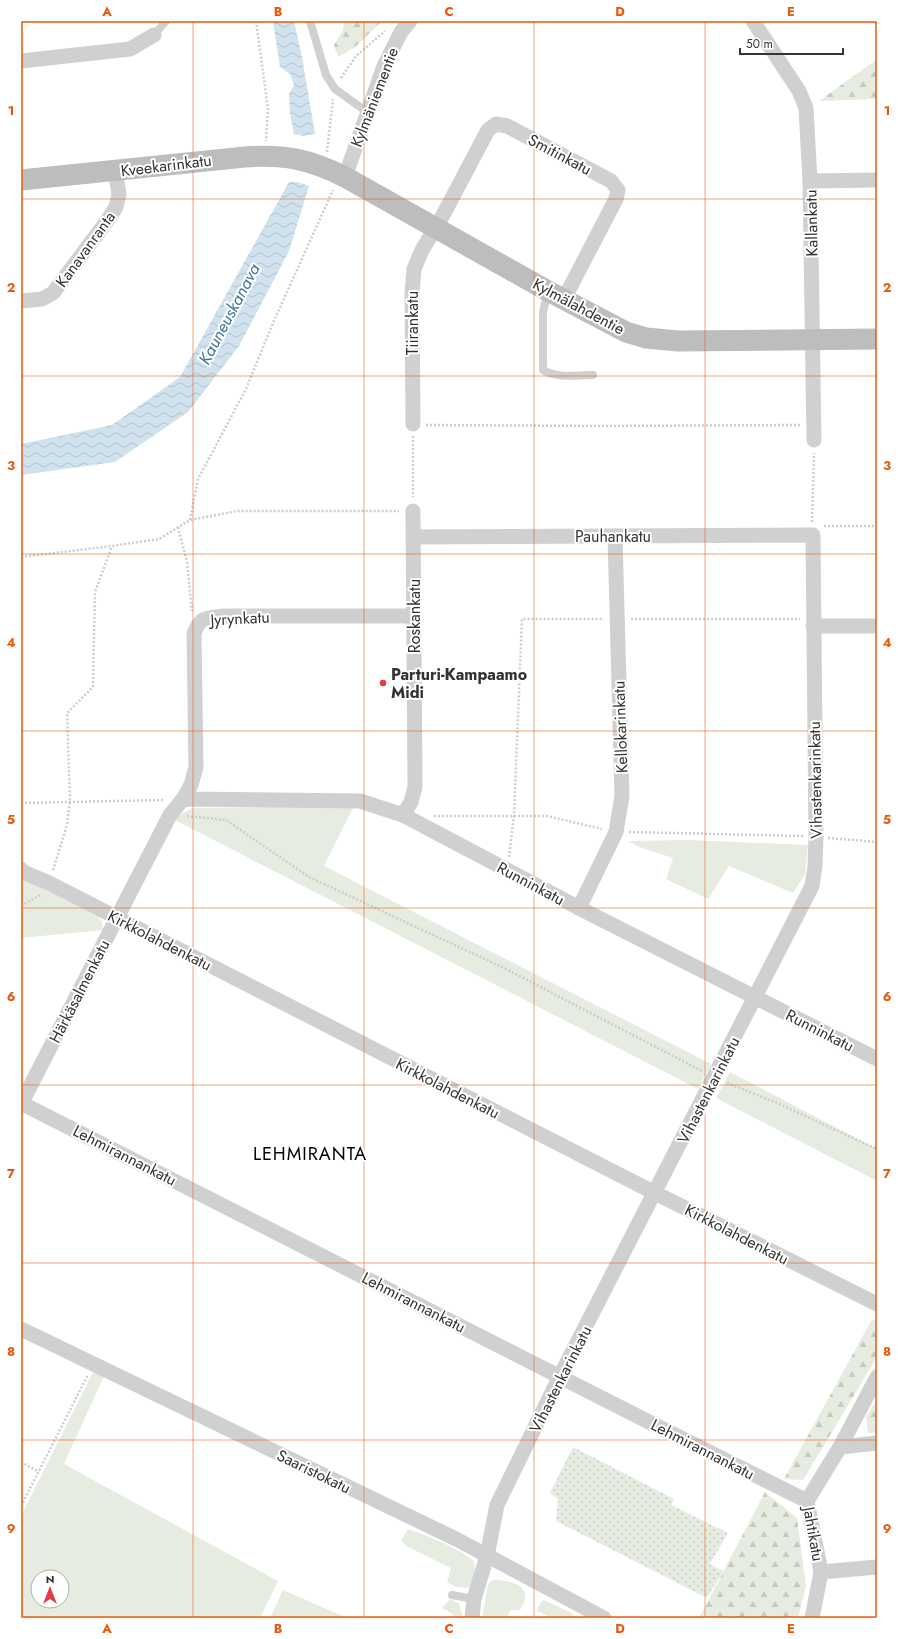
<svg xmlns="http://www.w3.org/2000/svg" width="898" height="1639" viewBox="0 0 898 1639" font-family="Jost,sans-serif">
  <defs>
    <pattern id="forest-firs" width="22" height="20" patternUnits="userSpaceOnUse"><rect width="22" height="20" fill="#e6ecdf"/><path d="M5 1l3.5 6h-7zM16 11l3.5 6h-7z" fill="#c6cbc0"/></pattern>
    <pattern id="garden-dots" width="8" height="8" patternUnits="userSpaceOnUse"><rect width="8" height="8" fill="#e6ecdf"/><path d="M2 2h.1M6 6h.1" fill="none" stroke="#c6cbc0" stroke-width="1.8" stroke-linecap="round"/></pattern>
    <pattern id="water-waves" width="16" height="10" patternUnits="userSpaceOnUse"><rect width="16" height="10" fill="#cfe2ee"/><path d="M0 5q4-4 8 0t8 0" fill="none" stroke="#b2c2cd"/></pattern>
  </defs>
  <rect width="100%" height="100%" fill="#fff"/>
  <g fill="#e6ecdf" fill-rule="evenodd">
    <polygon points="354,806 324,866 711,1064 698,1089 173,819 192,808"/>
    <polygon points="688,840 808,845 805,874 793,893 729,866 708,899 666,879 673,858 639,847 628,841"/>
    <polygon points="21,877 98,917 102,922 103,930 21,938"/>
    <polygon points="730,1072 877,1149 877,1181 716,1098"/>
    <path d="M94,1370l10,6 -40,88 214,117 -18,37h-239v-102zM38,1577h24v24h-24z"/>
    <path d="M408,1529c22,8 47,17 66,32l1,11 -2,12 -5,4 -12,-1 -9,-5 4,-14 -43,-21 -7,-6z"/>
    <path d="M493,1580c20,0 43,7 27,30h-10l-3,8h-25l6,-34z"/>
    <polygon points="283,1590 347,1618 270,1618"/>
    <polygon points="450,1599 459,1604 463,1618 452,1618 453,1614 442,1608"/>
    <polygon points="544,1600 573,1614 571,1618 552,1618 537,1611 541,1602"/>
  </g>
  <g fill="url(#forest-firs)">
    <polygon points="344,21 382,21 355,47 338,57 334,45 343,30"/>
    <polygon points="877,59 877,99 819,101 876,60"/>
    <polygon points="877,1319 877,1357 803,1480 784,1479 871,1321"/>
    <polygon points="877,1400 877,1432 868,1433 866,1416"/>
    <polygon points="765,1492 797,1518 806,1586 798,1618 699,1618"/>
  </g>
  <polygon fill="url(#garden-dots)" points="573,1447 674,1499 671,1505 728,1533 710,1564 723,1571 707,1598 556,1521 558,1499 550,1493"/>
  <g fill="url(#water-waves)">
    <polygon points="273,21 294,21 302,57 315,134 303,136 294,134 290,114 289,94 294,85 290,74 280,67"/>
    <polygon points="289,182 298,182 309,186 289,251 239,346 188,412 115,462 21,475 21,444 112,425 180,377"/>
  </g>
  <g fill="none" stroke-linecap="round" stroke-linejoin="round">
    <g stroke="#cdcdcd" stroke-width="2.5" stroke-dasharray="2 2" stroke-linecap="butt">
      <polyline points="256,21 268,109 266,141"/>
      <polyline points="341,78 356,56 385,31"/>
      <polyline points="327,152 333,99"/>
      <polyline points="426,425 601,426 801,425"/>
      <polyline points="413,436 413,497"/>
      <polyline points="190,520 198,479 246,389 273,323 333,190"/>
      <polyline points="812,522 814,453"/>
      <polyline points="824,526 877,526"/>
      <polyline points="178,527 187,562 192,611"/>
      <polyline points="21,557 112,546 159,539 190,520 237,511 399,511"/>
      <polyline points="631,619 800,619"/>
      <polyline points="21,803 164,800"/>
      <polyline points="187,816 226,820 309,877 506,969 702,1071"/>
      <polyline points="434,816 547,816 602,829"/>
      <polyline points="629,832 803,836"/>
      <polyline points="828,838 877,842"/>
      <polyline points="509,857 514,815 522,619 604,619"/>
      <polyline points="53,870 67,825 70,801 67,713 93,687 95,592 112,546"/>
      <polyline points="21,906 40,895"/>
      <polyline points="727,1083 777,1103 877,1149"/>
      <polyline points="21,1462 39,1472"/>
      <polyline points="21,1506 88,1375"/>
    </g>
    <g stroke="#d0d0d0" stroke-width="8">
      <polyline points="310,21 326,75 335,89 367,112"/>
      <polyline points="154,35 166,21"/>
      <path d="M548,292l-5,20v58c15,9 33,5 50,5"/>
      <polyline points="452,1595 474,1599"/>
    </g>
    <g stroke="#d0d0d0" stroke-width="15">
      <polyline points="753,21 799,91 806,108 810,181 814,440"/>
      <polyline points="21,61 130,49 154,35"/>
      <polyline points="345,177 384,66 401,32 410,21"/>
      <polyline points="810,181 877,180"/>
      <polyline points="21,301 42,299 53,293 107,221 116,207 119,194 115,171"/>
      <polyline points="413,424 412,293 414,269 422,250 442,217 488,130 496,124 507,126 611,181 618,190 616,199 564,299"/>
      <polyline points="414,537 813,535 816,837 815,866 812,886 560,1376 497,1505 487,1556 474,1599 472,1618"/>
      <polyline points="813,626 877,626"/>
      <path d="M183,799l8,-14 5,-18 -2,-133c6,-18 13,-16 30,-18h190"/>
      <polyline points="403,815 411,802 415,787 413,511"/>
      <polyline points="21,869 23,872 49,883 655,1193 877,1304"/>
      <polyline points="579,908 616,832 622,796 615,536"/>
      <polyline points="21,1103 649,1422 807,1501"/>
      <polyline points="21,1104 170,815 183,799 360,801 403,815 579,908 877,1059"/>
      <polyline points="21,1329 456,1539 604,1618"/>
      <polyline points="840,1447 877,1443"/>
      <polyline points="821,1572 877,1567"/>
      <polyline points="812,1618 821,1572 807,1501 840,1447 877,1377"/>
    </g>
    <path stroke="#bdbdbd" stroke-width="21" d="M21,180l224,-23c39,-3 64,2 100,20l203,114 78,41 20,6 32,3 199,-2"/>
  </g>
  <path fill="none" stroke="#e8590c" stroke-width="1" stroke-opacity="0.55" d="M193,21v1597M364,21v1597M534,21v1597M705,21v1597M21,199h856M21,376h856M21,554h856M21,731h856M21,908h856M21,1085h856M21,1263h856M21,1440h856"/>
  <circle fill="#e63946" stroke="#fff" stroke-width="1.5" cx="383" cy="683" r="4"/>
  <g text-anchor="middle" stroke-width="4" stroke-linejoin="round" paint-order="stroke">
    <g font-size="16" fill="#333" stroke="#fff">
      <text transform="translate(374 97) rotate(-69)" y="6">Kylmäniementie</text>
      <text transform="translate(560 154) rotate(28)" y="6">Smitinkatu</text>
      <text transform="translate(166 165) rotate(-7)" y="6">Kveekarinkatu</text>
      <text transform="translate(811 223) rotate(-91)" y="6">Kallankatu</text>
      <text transform="translate(85 249) rotate(-54)" y="6">Kanavanranta</text>
      <text transform="translate(579 306) rotate(28)" y="6">Kylmälahdentie</text>
      <text transform="translate(412 323) rotate(-90)" y="6">Tiirankatu</text>
      <text x="613" y="542">Pauhankatu</text>
      <text transform="translate(414 616) rotate(-90)" y="6">Roskankatu</text>
      <text transform="translate(240 618) rotate(-3)" y="6">Jyrynkatu</text>
      <text transform="translate(620 727) rotate(-92)" y="6">Kellokarinkatu</text>
      <text transform="translate(815 780) rotate(-91)" y="6">Vihastenkarinkatu</text>
      <text transform="translate(531 883) rotate(28)" y="6">Runninkatu</text>
      <text transform="translate(160 940) rotate(27)" y="6">Kirkkolahdenkatu</text>
      <text transform="translate(79 991) rotate(-63)" y="6">Härkäsalmenkatu</text>
      <text transform="translate(820 1030) rotate(27)" y="6">Runninkatu</text>
      <text transform="translate(448 1088) rotate(27)" y="6">Kirkkolahdenkatu</text>
      <text transform="translate(708 1090) rotate(-63)" y="6">Vihastenkarinkatu</text>
      <text transform="translate(125 1155) rotate(27)" y="6">Lehmirannankatu</text>
      <text transform="translate(737 1234) rotate(27)" y="6">Kirkkolahdenkatu</text>
      <text transform="translate(414 1302) rotate(27)" y="6">Lehmirannankatu</text>
      <text transform="translate(560 1379) rotate(-63)" y="6">Vihastenkarinkatu</text>
      <text transform="translate(703 1449) rotate(27)" y="6">Lehmirannankatu</text>
      <text transform="translate(314 1471) rotate(26)" y="6">Saaristokatu</text>
      <text transform="translate(814 1534) rotate(80)" y="6">Jahtikatu</text>
    </g>
    <g font-size="16" font-weight="bold" fill="#333" stroke="#fff" text-anchor="start">
      <text x="391" y="680">Parturi-Kampaamo<tspan x="391" dy="18">Midi</tspan></text>
    </g>
    <g font-size="17" font-style="italic" fill="#3f7597" stroke="#fff">
      <text transform="translate(229 314) rotate(-62)" y="6">Kauneuskanava</text>
    </g>
    <g font-size="18" letter-spacing="1" fill="#000" stroke="#fff">
      <text x="310" y="1160">LEHMIRANTA</text>
    </g>
  </g>
  <rect width="898" height="1639" fill="none" stroke="#ffffff" stroke-width="44"/>
  <g transform="translate(50 1589)"><circle r="19" fill="#ffffff" stroke="#adadad"/>
  <path d="M0-3L7 15L0 10L-7 15Z" fill="#e63946"/>
  <text y="-6" font-size="11" font-weight="bold" text-anchor="middle" fill="#333333">N</text>
  </g>
  <path d="M740 48v6h103v-6" fill="none" stroke="#333333" stroke-width="2"/>
  <text x="746" y="48" font-size="12" fill="#333333" stroke="#ffffff" stroke-width="3" paint-order="stroke">50 m</text>
  <rect x="22" y="22" width="854" height="1595" fill="none" stroke="#e8590c" stroke-width="1.5"/>
  <g font-size="13" text-anchor="middle" font-weight="bold" fill="#e8590c">
    <text x="107" y="16">A</text>
    <text x="278" y="16">B</text>
    <text x="449" y="16">C</text>
    <text x="620" y="16">D</text>
    <text x="791" y="16">E</text>
    <text x="11" y="115">1</text>
    <text x="887" y="115">1</text>
    <text x="11" y="292">2</text>
    <text x="887" y="292">2</text>
    <text x="11" y="470">3</text>
    <text x="887" y="470">3</text>
    <text x="11" y="647">4</text>
    <text x="887" y="647">4</text>
    <text x="11" y="824">5</text>
    <text x="887" y="824">5</text>
    <text x="11" y="1001">6</text>
    <text x="887" y="1001">6</text>
    <text x="11" y="1178">7</text>
    <text x="887" y="1178">7</text>
    <text x="11" y="1356">8</text>
    <text x="887" y="1356">8</text>
    <text x="11" y="1533">9</text>
    <text x="887" y="1533">9</text>
    <text x="107" y="1633">A</text>
    <text x="278" y="1633">B</text>
    <text x="449" y="1633">C</text>
    <text x="620" y="1633">D</text>
    <text x="791" y="1633">E</text>
  </g>
</svg>
